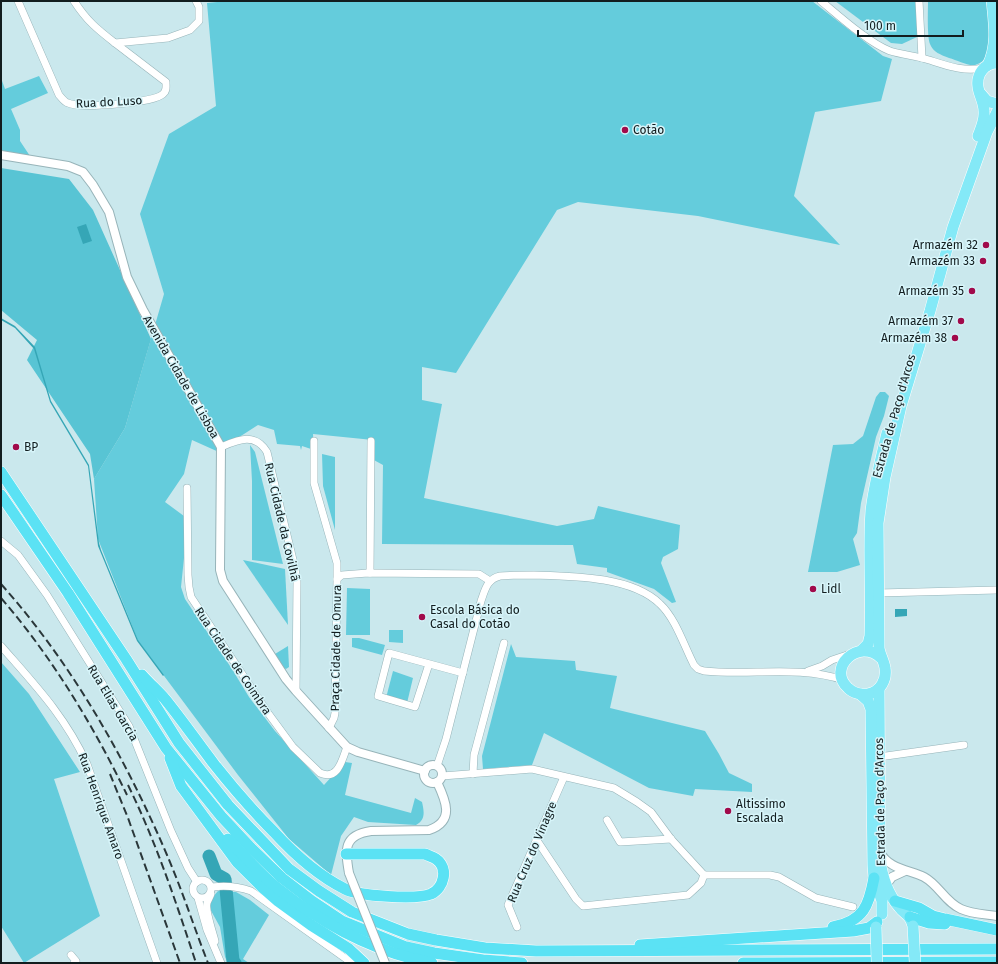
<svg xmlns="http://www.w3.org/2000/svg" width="998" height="964" viewBox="0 0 998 964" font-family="'Fira Sans',sans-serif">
  <rect width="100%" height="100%" fill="#cae8ed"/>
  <g fill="#64ccdc">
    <path d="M227,1h585l71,55 9,3 -11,42 -66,11 -21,84 46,49 -142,-29 -120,-14 -21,8 -101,163 -34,-6v33l20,4 -18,94 133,28 37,-7 4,-13 82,19 -2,24 -15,8 -2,6 15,39 -4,1 -18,-14 -47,-17v-4l-30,-4 -4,-19 -191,-1 1,-79 -11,-6 1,-19 -60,-6 1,16 -12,-4 -1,4 -1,-4 -23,-2 -3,-14 -16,-5 -28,18 -9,10 -29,-13 -8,34 -19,28 23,17 -7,68 4,12 47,70 17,28 26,34 49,54 21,-23 7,1 -7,32 66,18 4,-15 7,4c2,9 4,18 -6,23l-48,-3 -14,-5 -13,19 -10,39 -42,-36 -51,-64 -100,-134 -40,-102 -4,-60 31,-51 39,-134 -24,-80 29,-80 47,-28 -9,-103z"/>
    <polygon points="835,1 917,1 918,29 917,37 902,44 891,43"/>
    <path d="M928,1h58c4,15 12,59 -11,64 -8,1 -18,-5 -26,-7 -8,-3 -16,-6 -19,-14 -3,-8 -2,-33 -2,-43z"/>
    <polygon points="39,76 48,93 11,109 20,130 20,141 32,159 1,154 1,78 5,89"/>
    <polygon points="880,392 885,392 889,396 884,416 876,437 861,503 857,533 853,539 860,565 837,572 808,572 833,445 853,444 863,436 876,397"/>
    <polygon points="250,445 255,452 283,564 252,560 252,481"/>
    <polygon points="322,454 335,457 335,530 323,486"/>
    <polygon points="243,560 285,569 288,625"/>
    <polygon points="347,588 370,589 370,635 346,635"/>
    <polygon points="389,630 403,630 403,643 389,642"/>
    <polygon points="352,638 359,638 385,645 382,655 352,647"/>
    <polygon points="511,644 516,657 575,661 576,670 617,676 610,708 705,731 719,754 729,773 752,784 752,792 695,789 693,796 649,788 544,733 532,765 483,769 482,756"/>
    <polygon points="288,646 289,667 286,669 284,668 275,654"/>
    <polygon points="1,662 29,694 80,772 54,779 100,916 24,963 1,926"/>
    <polygon points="393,671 413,678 407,703 386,698"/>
    <polygon points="218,891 236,892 250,900 269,915 243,959 249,963 228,963 225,957 220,927 209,907 211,899"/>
  </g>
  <polygon fill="#58c4d4" points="1,168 69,179 93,210 151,339 125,428 94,479 90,454 27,360 37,340 1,310"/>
  <g fill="#35a6b6">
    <polygon points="86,224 92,241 83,244 77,227"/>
    <polygon points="1,318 15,326 35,347 51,401 89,465 99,543 101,550 138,640 164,675 163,676 137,641 98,546 88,466 50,402 34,349 15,328 1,320"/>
    <polygon points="895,609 907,609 907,616 895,617"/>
  </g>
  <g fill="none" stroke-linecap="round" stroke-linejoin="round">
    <polyline stroke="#35a6b6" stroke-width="13" points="209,856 216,874 225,879 233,961 235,963"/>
    <defs>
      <g id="minor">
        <path d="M18,1l41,94c3,3 5,7 9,8 12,6 86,0 95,-9 4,-3 3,-7 3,-12l-51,-39"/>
        <path d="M74,1c13,20 23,28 41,42l53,-5 22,-8 9,-9v-14l-3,-6"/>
        <path d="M821,1c18,15 48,42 69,50 13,4 27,5 39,9 19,6 35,12 54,8"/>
        <polyline points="919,1 922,58"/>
        <polyline points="314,441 314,483 337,563 337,579"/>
        <path d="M221,447c17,-7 34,-15 46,5l28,116 2,14 -1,109"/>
        <path d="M187,488l1,87 1,12 2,10 77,116 25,34 27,26c18,8 22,-13 27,-26"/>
        <polyline points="1,541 18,555 47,595 129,726 171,831 188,868 197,882"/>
        <polyline points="370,573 371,441"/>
        <polyline points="879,593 997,590"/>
        <path d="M1,646c34,39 64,70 86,118l70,199"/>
        <polyline points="429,664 415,707 378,696 389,653 463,673"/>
        <polyline points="808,671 822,666 832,660 850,654"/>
        <polyline points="329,728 334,718 335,713 337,579 342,575 368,573 479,574 490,581"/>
        <polyline points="879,757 964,745"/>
        <path d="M437,766l9,-27 35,-138c4,-11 6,-22 19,-25 11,-1 22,-1 34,-1 37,1 98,1 126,29 16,15 24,42 34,61l4,4 6,2c46,5 94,-6 139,9"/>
        <polyline points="473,774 474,755 504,643"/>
        <polyline points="442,776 532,769 614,788 637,802 651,812 671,839 704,875"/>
        <polyline points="607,820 620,842 671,839"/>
        <polyline points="536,839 576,899 583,906 688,895 701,883 704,875"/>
        <polyline points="704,875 770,875 779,877 816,898 853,907"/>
        <circle cx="202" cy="889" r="9"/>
        <path d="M212,887c14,-2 25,-1 39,4l101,72"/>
        <path d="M211,894c-1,3 -3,6 -4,9 -2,7 6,30 8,38"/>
        <polyline points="198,898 207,930 221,963"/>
        <polyline points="517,927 508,905 564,777"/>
        <polyline points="71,955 76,961 74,963"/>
      </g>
      <g id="tertiary">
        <polyline points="1,155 68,166 83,172 93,185 109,212 127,277 143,310 221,447 220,570 223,581 286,679 296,691 347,747 358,752 425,771"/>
        <circle cx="433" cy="774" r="9"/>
        <path d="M880,852c8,17 30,18 44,25 15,8 21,25 37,32 11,5 24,5 36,7"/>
        <path d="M349,873c-4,-23 -6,-38 22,-42l58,-1c26,-9 17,-29 8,-48"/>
        <polyline points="886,885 892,877 905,871"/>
      </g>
      <g id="primary">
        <path d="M988,65c10,-21 6,-42 4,-64"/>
        <polyline points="981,94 987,101 997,104"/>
        <path d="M978,136c3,-8 7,-16 6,-25 0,-9 -5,-16 -6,-24 -2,-13 7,-24 19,-24"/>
        <path d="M862,650l6,-6 2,-8c2,-42 -2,-83 1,-125 3,-26 10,-52 16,-78"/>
        <path d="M881,658c-22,-21 -55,10 -33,30 5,5 13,7 20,6 12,-2 19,-14 17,-26 -1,-7 -5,-13 -6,-20l-1,-125 7,-46 16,-71 29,-95 23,-84 34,-95 10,-20"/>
        <path d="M879,689l1,171c2,16 8,34 19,47 6,8 11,7 14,19"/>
        <polyline points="860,694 868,701 871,709 873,865 874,878 882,901 882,914"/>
      </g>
      <g id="trunk">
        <polyline points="1,472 126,659 179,743 228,805 289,869 319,891 352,912 408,934 436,940 485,948 536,951 997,949"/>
        <polyline points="1,495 68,593 166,748 221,816 250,847 282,878 312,901 342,921 406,947 434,953 483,960 522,963"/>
        <path d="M142,675c7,8 16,16 23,24 17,21 33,44 49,65 19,24 39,47 60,68 21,23 43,43 71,57 14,7 71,11 86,5 13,-6 18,-26 5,-35 -3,-2 -7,-3 -11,-5h-79"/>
        <polyline points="170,758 181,786 237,862 262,887 278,901 311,925 349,949 364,963"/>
        <path d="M228,839c16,16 31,34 48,48 45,36 98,65 156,76"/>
        <polyline points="895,901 919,908 933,916 945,919 997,930"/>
        <polyline points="910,917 929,923 945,924"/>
        <path d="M833,927c31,-6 36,-22 41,-49"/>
        <polyline points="640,945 853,931 869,928 877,922"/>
        <polyline points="743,963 997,962"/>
      </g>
    </defs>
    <use href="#minor" stroke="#97b4b9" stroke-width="8"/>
    <use href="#tertiary" stroke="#97b4b9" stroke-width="10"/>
    <use href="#primary" stroke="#fff" stroke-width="12"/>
    <use href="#trunk" stroke="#fff" stroke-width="12"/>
    <use href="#minor" stroke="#fff" stroke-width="7"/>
    <use href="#tertiary" stroke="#fff" stroke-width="8"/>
    <use href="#primary" stroke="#84e9f7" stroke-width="11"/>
    <use href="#trunk" stroke="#5be2f4" stroke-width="11"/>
    <g stroke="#2a373a" stroke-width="2" stroke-dasharray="8 4" stroke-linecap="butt">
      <path d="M1,584c71,80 124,173 166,271 15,35 27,72 41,108"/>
      <path d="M1,598c51,59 92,127 126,197"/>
      <polyline points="110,774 128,818 180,963"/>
      <path d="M128,785c28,57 48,117 68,178"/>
    </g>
    <defs>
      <polyline id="tertiary-bridge" points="349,873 385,963"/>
      <g id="primary-bridge">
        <polyline points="913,926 915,963"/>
        <polyline points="876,927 877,963"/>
      </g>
    </defs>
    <use href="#tertiary-bridge" stroke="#97b4b9" stroke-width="10" stroke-linecap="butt"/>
    <use href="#primary-bridge" stroke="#fff" stroke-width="12" stroke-linecap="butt"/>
    <use href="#tertiary-bridge" stroke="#fff" stroke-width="8"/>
    <use href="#primary-bridge" stroke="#84e9f7" stroke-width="11"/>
  </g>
  <g fill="#a10a4b" stroke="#d7f5fa" stroke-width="1.5">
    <circle cx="625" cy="130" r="4"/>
    <circle cx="986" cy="245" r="4"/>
    <circle cx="983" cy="261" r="4"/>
    <circle cx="972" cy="291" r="4"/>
    <circle cx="961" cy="321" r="4"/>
    <circle cx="955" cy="338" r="4"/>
    <circle cx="16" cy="447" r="4"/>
    <circle cx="813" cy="589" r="4"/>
    <circle cx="422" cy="617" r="4"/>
    <circle cx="728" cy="811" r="4"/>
  </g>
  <g text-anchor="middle" stroke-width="3" stroke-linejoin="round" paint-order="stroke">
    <g font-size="12" fill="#121d1f" stroke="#d7f5fa">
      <text transform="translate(109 102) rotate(-3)" y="4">Rua do Luso</text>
      <text transform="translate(181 377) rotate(60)" y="4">Avenida Cidade de Lisboa</text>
      <text transform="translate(894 416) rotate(-74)" y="4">Estrada de Paço d'Arcos</text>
      <text transform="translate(282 522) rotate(77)" y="4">Rua Cidade da Covilhã</text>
      <text transform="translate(336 648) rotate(-89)" y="4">Praça Cidade de Omura</text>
      <text transform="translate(233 661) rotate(56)" y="4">Rua Cidade de Coimbra</text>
      <text transform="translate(113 703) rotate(59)" y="4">Rua Elias Garcia</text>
      <text transform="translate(880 802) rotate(-91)" y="4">Estrada de Paço d'Arcos</text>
      <text transform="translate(101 806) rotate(70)" y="4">Rua Henrique Amaro</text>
      <text transform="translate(532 852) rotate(-67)" y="4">Rua Cruz do Vinagre</text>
    </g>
    <g font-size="12" fill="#121d1f" stroke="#d7f5fa" text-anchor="start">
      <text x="633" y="134">Cotão</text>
      <text x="978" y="249" text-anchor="end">Armazém 32</text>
      <text x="975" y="265" text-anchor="end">Armazém 33</text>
      <text x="964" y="295" text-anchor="end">Armazém 35</text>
      <text x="953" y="325" text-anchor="end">Armazém 37</text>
      <text x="947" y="342" text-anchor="end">Armazém 38</text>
      <text x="24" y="451">BP</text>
      <text x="821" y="593">Lidl</text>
      <text x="430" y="614">Escola Básica do<tspan x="430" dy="14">Casal do Cotão</tspan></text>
      <text x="736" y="808">Altissimo<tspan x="736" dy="14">Escalada</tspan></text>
    </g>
  </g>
  <rect width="998" height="964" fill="none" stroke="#121d1f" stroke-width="4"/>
  <path d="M858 30v6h105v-6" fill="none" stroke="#121d1f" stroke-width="2"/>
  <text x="864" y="30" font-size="12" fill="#121d1f" stroke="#d7f5fa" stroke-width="3" paint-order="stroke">100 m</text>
</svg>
